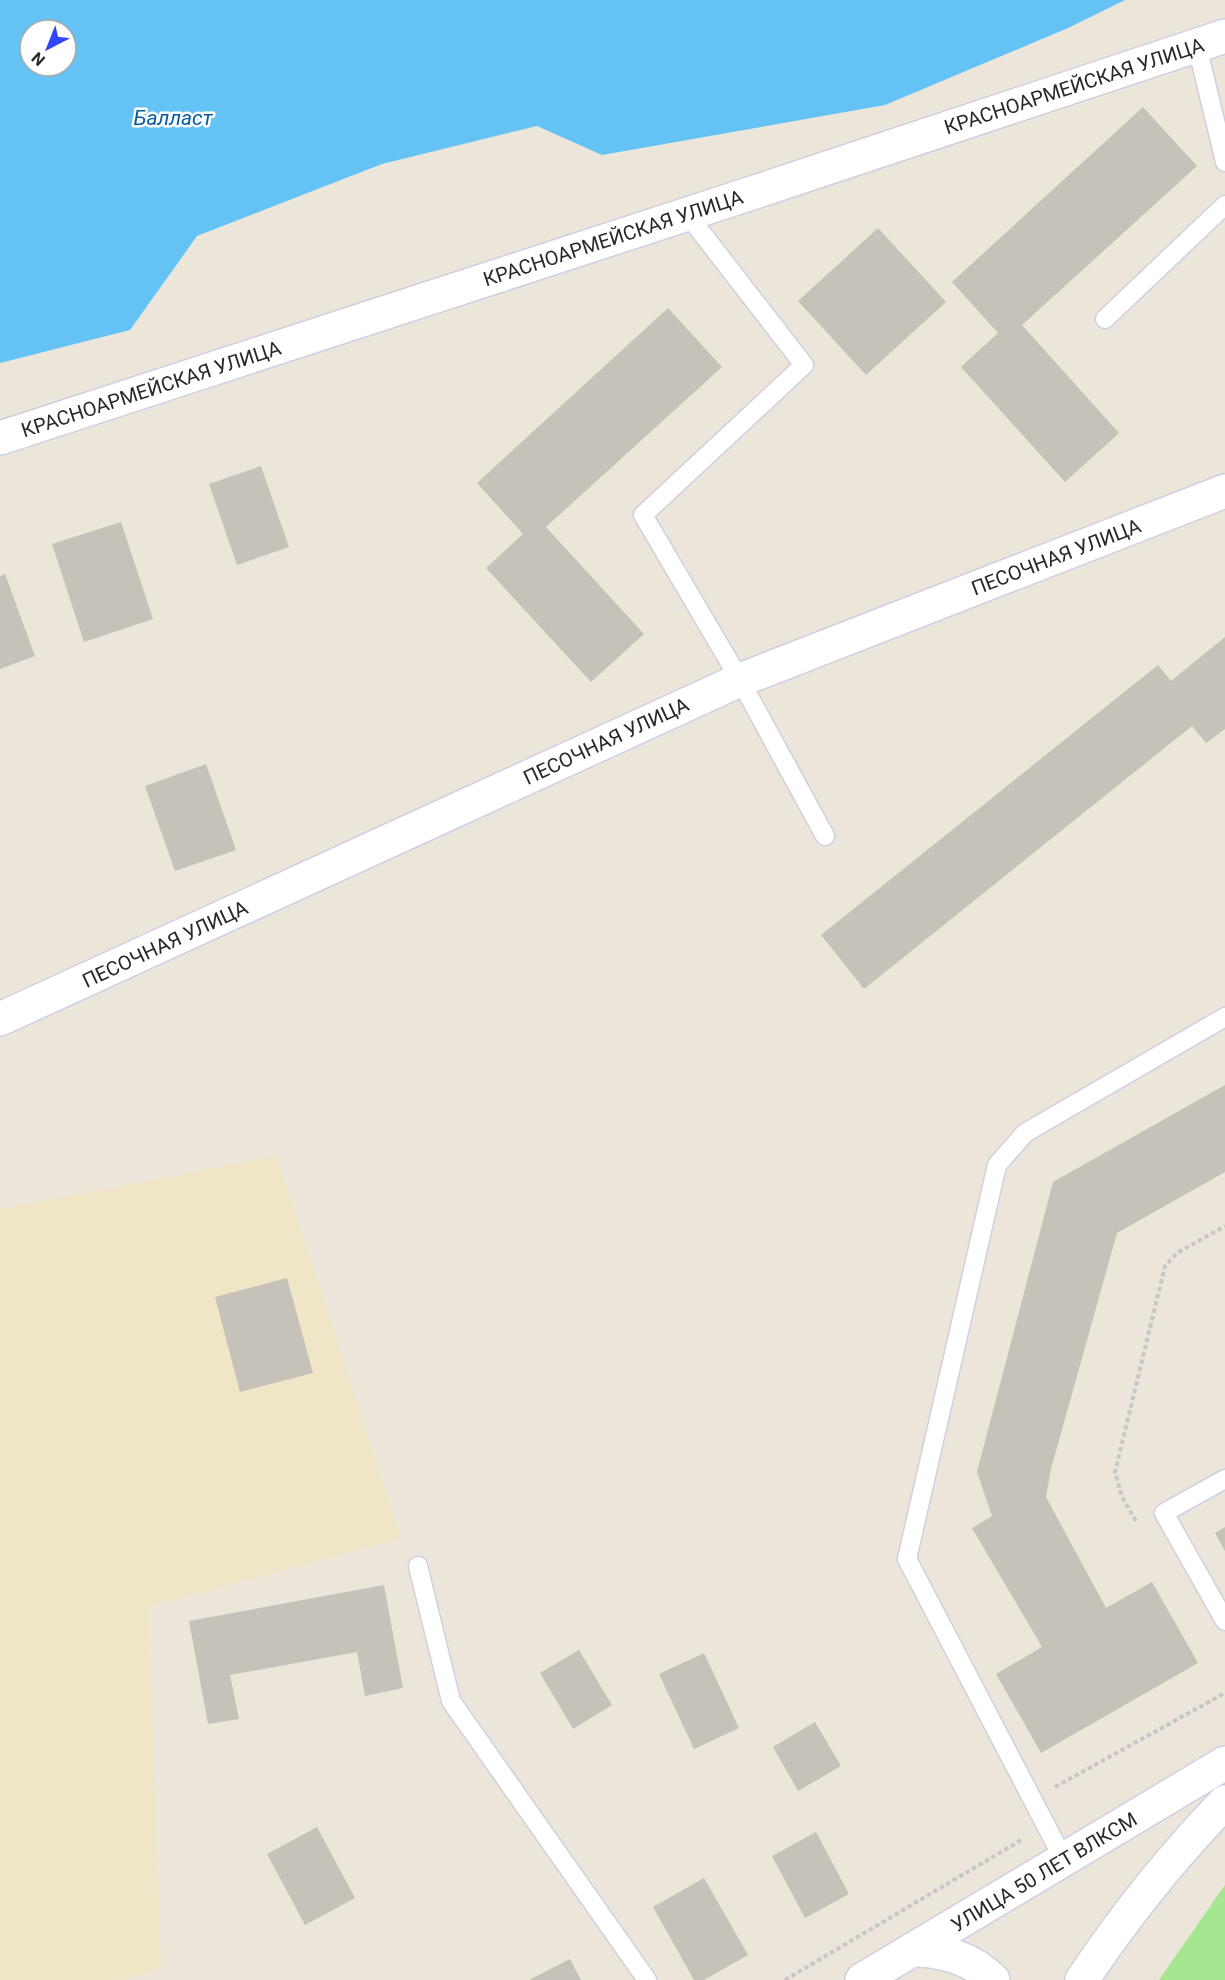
<svg xmlns="http://www.w3.org/2000/svg" width="1225" height="1980" viewBox="0 0 1225 1980" font-family="Roboto,sans-serif">
  <rect width="100%" height="100%" fill="#ece5d9"/>
  <polygon fill="#efe6c7" points="276,1156 401,1538 148,1607 161,1968 124,1980 0,1980 0,1209"/>
  <polygon fill="#a7e691" points="1225,1885 1225,1980 1159,1980"/>
  <path fill="#64c2f5" fill-rule="evenodd" d="M0,0h1125l-57,28 -183,77 -283,50 -65,-29 -155,38 -185,72 -67,94 -130,33zM30,30h36v36h-36z"/>
  <g fill="#c7c2b9">
    <polygon points="1143,107 1197,166 1022,325 1119,433 1065,482 961,367 998,333 952,282"/>
    <polygon points="878,228 946,302 866,375 798,301"/>
    <polygon points="668,308 722,367 546,527 644,634 591,682 486,568 523,534 477,483"/>
    <polygon points="261,466 289,547 237,565 209,484"/>
    <polygon points="121,522 153,619 84,642 52,544"/>
    <polygon points="5,574 35,656 0,669 0,576"/>
    <polygon points="1225,637 1225,729 1206,743 1192,726 864,989 821,935 1158,665 1171,681"/>
    <polygon points="206,764 236,850 175,871 145,786"/>
    <polygon points="1225,1085 1225,1172 1117,1233 1051,1469 1046,1497 1106,1608 1152,1582 1198,1663 1041,1753 996,1674 1042,1647 972,1528 992,1516 977,1472 1053,1182"/>
    <polygon points="287,1278 313,1373 240,1392 215,1297"/>
    <polygon points="1225,1527 1225,1551 1215,1533"/>
    <polygon points="384,1585 403,1688 365,1696 357,1652 230,1675 239,1719 208,1724 189,1621"/>
    <polygon points="579,1650 612,1705 573,1729 540,1673"/>
    <polygon points="704,1653 739,1728 694,1749 659,1674"/>
    <polygon points="815,1722 841,1766 798,1791 773,1747"/>
    <polygon points="317,1827 355,1898 305,1925 267,1854"/>
    <polygon points="816,1832 849,1894 805,1918 772,1856"/>
    <polygon points="704,1878 748,1955 704,1980 694,1980 653,1907"/>
    <polygon points="570,1959 581,1980 529,1980"/>
  </g>
  <g fill="none" stroke-linecap="round" stroke-linejoin="round">
    <defs>
      <g id="service">
        <polyline points="1197,46 1225,162"/>
        <polyline points="687,214 804,365 643,515 740,680 825,836"/>
        <polyline points="1105,319 1225,205"/>
        <polyline points="1225,1479 1164,1513 1225,1621"/>
        <polyline points="418,1566 451,1701 647,1980"/>
        <polyline points="1064,1860 907,1559 997,1165 1025,1133 1225,1017"/>
      </g>
      <g id="minor">
        <polyline points="0,438 755,192 1225,36"/>
        <polyline points="0,1019 740,680 1225,491"/>
      </g>
      <g id="secondary">
        <path d="M912,1950c31,0 59,8 81,30"/>
        <polyline points="862,1980 1225,1763"/>
        <path d="M1082,1980c42,-63 90,-123 143,-178"/>
      </g>
    </defs>
    <use href="#service" stroke="#ced0e3" stroke-width="21"/>
    <use href="#minor" stroke="#ced0e3" stroke-width="36"/>
    <use href="#secondary" stroke="#ced0e3" stroke-width="36"/>
    <g stroke="#c7c7c7" stroke-width="4" stroke-dasharray="4.5 3" stroke-linecap="butt">
      <polyline points="1136,1521 1122,1497 1115,1472 1165,1266 1177,1253 1225,1226"/>
      <polyline points="1055,1787 1225,1693"/>
      <polyline points="785,1980 1023,1839"/>
    </g>
    <use href="#service" stroke="#fff" stroke-width="18"/>
    <use href="#minor" stroke="#fff" stroke-width="33"/>
    <use href="#secondary" stroke="#fff" stroke-width="33"/>
  </g>
  <g text-anchor="middle" stroke-width="5" stroke-linejoin="round" paint-order="stroke">
    <g font-size="20" fill="#282828" stroke="#fff">
      <text transform="translate(1074 86) rotate(-18)" y="7">КРАСНОАРМЕЙСКАЯ УЛИЦА</text>
      <text transform="translate(613 238) rotate(-18)" y="7">КРАСНОАРМЕЙСКАЯ УЛИЦА</text>
      <text transform="translate(151 389) rotate(-18)" y="7">КРАСНОАРМЕЙСКАЯ УЛИЦА</text>
      <text transform="translate(1056 557) rotate(-21)" y="7">ПЕСОЧНАЯ УЛИЦА</text>
      <text transform="translate(606 741) rotate(-25)" y="7">ПЕСОЧНАЯ УЛИЦА</text>
      <text transform="translate(165 944) rotate(-25)" y="7">ПЕСОЧНАЯ УЛИЦА</text>
      <text transform="translate(1044 1872) rotate(-31)" y="7">УЛИЦА 50 ЛЕТ ВЛКСМ</text>
    </g>
    <g font-size="21" font-style="italic" fill="#055ca0" stroke="#fff">
      <text x="173" y="125">Балласт</text>
    </g>
  </g>
  <g transform="translate(48 48) rotate(222)"><circle r="28" fill="#ffffff" stroke="#a9a9a9" stroke-width="1.5"/>
  <path d="M0-4.5L10 22L0 15L-10 22Z" fill="#3346ff"/>
  <text y="-9" font-size="16" font-weight="bold" text-anchor="middle" fill="#282828">N</text>
  </g>
</svg>
